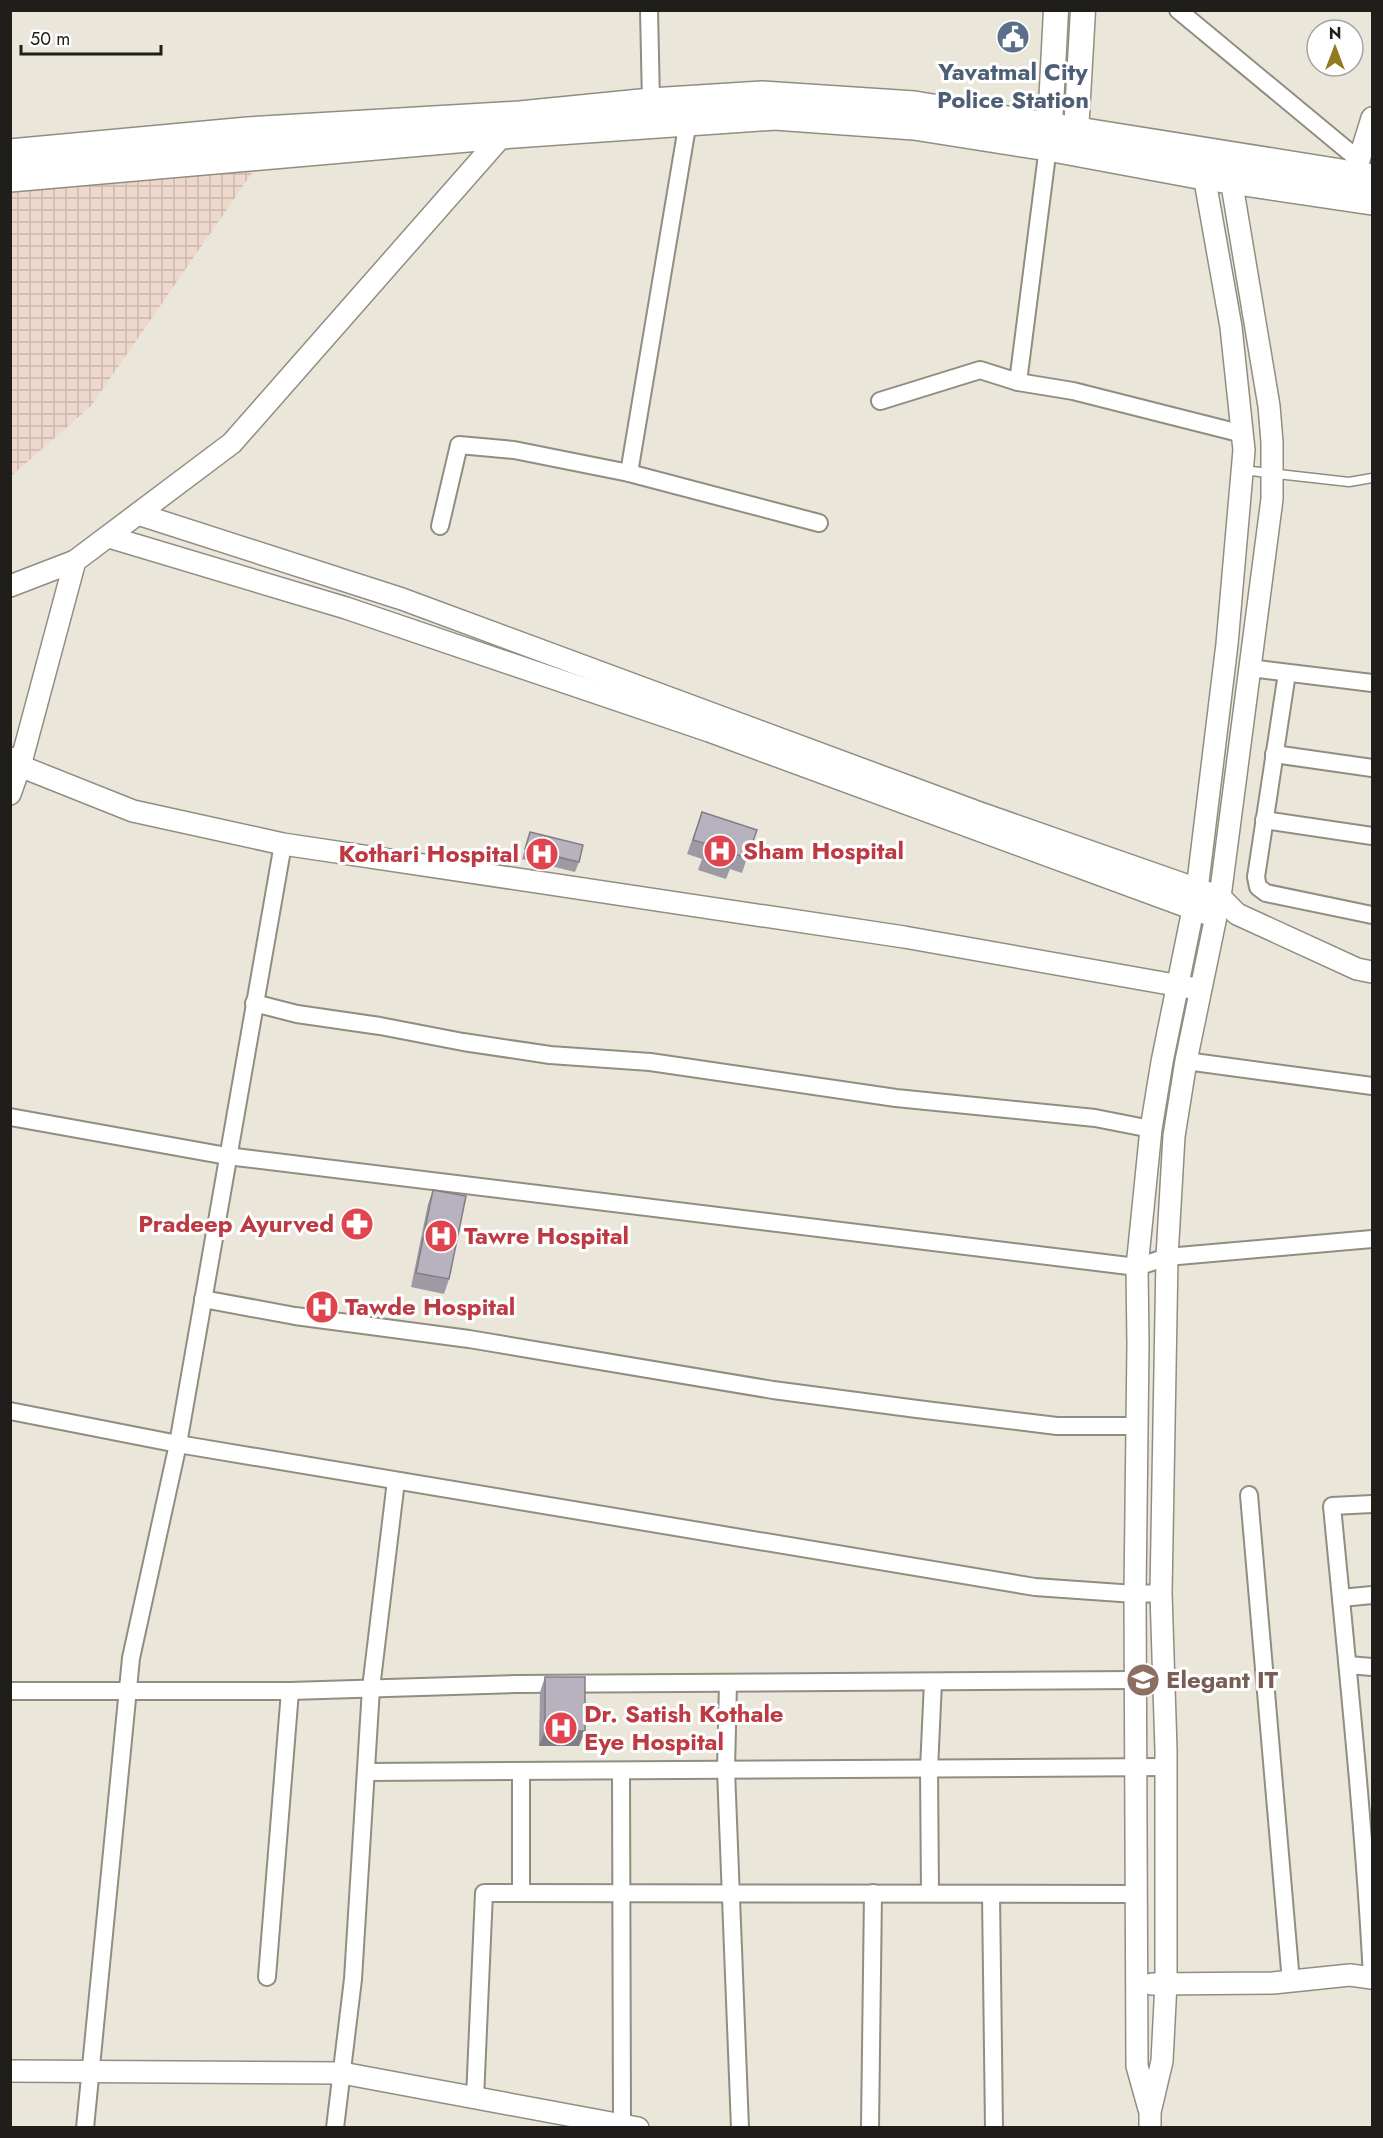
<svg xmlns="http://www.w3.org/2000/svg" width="1383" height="2138" viewBox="0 0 1383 2138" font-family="Jost,sans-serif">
  <defs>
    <pattern id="industrial-grid" width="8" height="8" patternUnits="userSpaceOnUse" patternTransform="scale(1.5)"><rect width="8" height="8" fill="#eed7cb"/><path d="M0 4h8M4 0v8" fill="none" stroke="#ccb8ae"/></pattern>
  </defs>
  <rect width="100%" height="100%" fill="#eae6d9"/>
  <polygon fill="url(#industrial-grid)" points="254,170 91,406 11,476 11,190"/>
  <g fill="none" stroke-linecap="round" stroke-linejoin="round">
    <defs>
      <polyline id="service" points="1242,470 1349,482 1372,478"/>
      <g id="minor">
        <polyline points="649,10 651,102"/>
        <polyline points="1178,10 1359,160"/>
        <polyline points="1018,382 1049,139"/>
        <polyline points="880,401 980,370 1018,382 1073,391 1243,434"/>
        <polyline points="629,473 689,115"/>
        <polyline points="440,526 459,445 514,450 629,473 819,523"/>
        <polyline points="1250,668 1372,683"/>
        <polyline points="1287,673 1256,877 1258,887 1266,893 1372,915"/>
        <polyline points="1274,754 1372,768"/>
        <polyline points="1264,820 1372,836"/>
        <polyline points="254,1003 297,1014 380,1026 463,1042 550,1055 650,1062 896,1098 1095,1118 1151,1129"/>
        <polyline points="1186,1061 1372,1086"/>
        <polyline points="10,1117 227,1156 1137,1267 1167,1257 1372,1239"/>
        <polyline points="203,1299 295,1316 469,1339 773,1390 917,1409 1057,1426 1137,1426"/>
        <polyline points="10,1411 178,1444 1035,1587 1135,1594 1161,1593"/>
        <polyline points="1249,1495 1291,1982"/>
        <path d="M1372,1504l-40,2c15,158 32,314 40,472"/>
        <polyline points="1341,1598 1372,1595"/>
        <polyline points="1348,1665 1372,1667"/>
        <polyline points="728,1683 726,1770 740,2128"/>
        <polyline points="10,1691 290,1691 516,1684 1137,1680"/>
        <polyline points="521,1771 521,1893"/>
        <polyline points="621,1771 622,2124"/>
        <polyline points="366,1772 1166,1767"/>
        <polyline points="930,1893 929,1769 933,1682"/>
        <polyline points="991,1894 994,2128"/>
        <polyline points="267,1977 290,1691"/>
        <polyline points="475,2098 484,1893 1136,1894"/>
        <polyline points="85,2128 131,1658 178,1444 283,844"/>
        <polyline points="335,2128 353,1979 371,1688 396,1481"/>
        <polyline points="870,2128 873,1893"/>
      </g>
      <g id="tertiary">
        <polyline points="1357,175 1359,160 1372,118"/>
        <polyline points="138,514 402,599 980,813 1220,897 1237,914 1357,969 1372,972"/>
        <polyline points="109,537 346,608 709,731 1207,914"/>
        <polyline points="10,586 75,561 232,443 508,129"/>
        <polyline points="10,758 20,766 133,811 283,844 904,937 1192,988"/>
        <polyline points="10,794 20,766 75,561"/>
        <polyline points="1152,1984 1273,1983 1350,1975 1372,1978"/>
        <polyline points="10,2071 342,2073 638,2128"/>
        <polyline points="1149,2109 1137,2066 1135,1594 1138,1344 1137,1267 1151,1129 1162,1062 1197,890 1227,644 1244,450 1231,327 1202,164"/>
        <polyline points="1150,2128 1150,2112 1162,2061 1166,1983 1166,1750 1161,1593 1167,1257 1174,1136 1186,1061 1220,897 1272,499 1272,442 1269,406 1229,167"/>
      </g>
      <g id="secondary">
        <polyline points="1050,126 1056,10"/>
        <polyline points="1076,132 1083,10"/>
      </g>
      <g id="primary">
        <polyline points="10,153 248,131 520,115 651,102 762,95 914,105 1372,178"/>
        <polyline points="10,178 502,135 775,116 914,126 1048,147 1204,176 1372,201"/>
      </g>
    </defs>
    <use href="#service" stroke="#918d81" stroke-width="11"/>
    <use href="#minor" stroke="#918d81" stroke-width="20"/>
    <use href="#tertiary" stroke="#918d81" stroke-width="24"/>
    <use href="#secondary" stroke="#918d81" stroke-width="27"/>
    <use href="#primary" stroke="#918d81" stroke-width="30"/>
    <use href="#service" stroke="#fff" stroke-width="8"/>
    <use href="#minor" stroke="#fff" stroke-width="16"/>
    <use href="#tertiary" stroke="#fff" stroke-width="21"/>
    <use href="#secondary" stroke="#fff" stroke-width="24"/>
    <use href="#primary" stroke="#fff" stroke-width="27"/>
  </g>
  <g fill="#9e99a3">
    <polygon points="702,812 747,858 742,873 730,869 726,879 698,870 702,859 687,854"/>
    <polygon points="530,832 579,862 575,872 522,859"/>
    <polygon points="433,1190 449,1279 444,1294 411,1287 428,1204"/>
    <polygon points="545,1677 579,1746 539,1746 540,1692"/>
  </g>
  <polygon fill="#817d85" points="545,1731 585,1731 579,1746 539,1746"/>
  <g fill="#b8b2be" stroke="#817d85" stroke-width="1.5">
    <polygon points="702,812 757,830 747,858 735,854 732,864 704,855 707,844 693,840"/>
    <polygon points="530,832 583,845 579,862 525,849"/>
    <polygon points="433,1190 466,1196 449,1279 416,1273"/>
    <rect x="545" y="1677" width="40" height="54"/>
  </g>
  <defs>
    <symbol id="civic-disc" viewBox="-11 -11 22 22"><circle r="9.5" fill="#5c6f8a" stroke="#fff"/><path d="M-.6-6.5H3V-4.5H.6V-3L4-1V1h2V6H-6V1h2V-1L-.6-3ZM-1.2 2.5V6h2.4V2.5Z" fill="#fff"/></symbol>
    <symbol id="hospital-disc" viewBox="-11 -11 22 22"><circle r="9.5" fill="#e0444e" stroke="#fff"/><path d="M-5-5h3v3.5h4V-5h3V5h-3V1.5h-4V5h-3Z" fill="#fff"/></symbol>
    <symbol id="pharmacy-disc" viewBox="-11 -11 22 22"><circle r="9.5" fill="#e0444e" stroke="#fff"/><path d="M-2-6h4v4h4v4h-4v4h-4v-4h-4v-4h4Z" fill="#fff"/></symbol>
    <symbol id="school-disc" viewBox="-11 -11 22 22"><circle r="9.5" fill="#8d6e63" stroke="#fff"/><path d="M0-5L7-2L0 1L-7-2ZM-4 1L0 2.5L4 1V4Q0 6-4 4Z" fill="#fff"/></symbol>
  </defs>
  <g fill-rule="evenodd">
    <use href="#civic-disc" x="994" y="18" width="38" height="38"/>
    <use href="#hospital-disc" x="701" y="832" width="38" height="38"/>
    <use href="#hospital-disc" x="523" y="835" width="38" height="38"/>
    <use href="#pharmacy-disc" x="338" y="1205" width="38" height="38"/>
    <use href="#hospital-disc" x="422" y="1217" width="38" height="38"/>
    <use href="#hospital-disc" x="303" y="1288" width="38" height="38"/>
    <use href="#school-disc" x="1124" y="1661" width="38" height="38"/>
    <use href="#hospital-disc" x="542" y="1709" width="38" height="38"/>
  </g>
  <g text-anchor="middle" stroke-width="6" stroke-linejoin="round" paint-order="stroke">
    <g font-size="24" font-weight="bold" fill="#4e5e75" stroke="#fff">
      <text x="1013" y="80">Yavatmal City<tspan x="1013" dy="28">Police Station</tspan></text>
    </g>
    <g font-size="24" font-weight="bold" fill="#be3a42" stroke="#fff" text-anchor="start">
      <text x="743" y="859">Sham Hospital</text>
      <text x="519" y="862" text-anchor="end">Kothari Hospital</text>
      <text x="334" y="1232" text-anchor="end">Pradeep Ayurved</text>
      <text x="464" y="1244">Tawre Hospital</text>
      <text x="345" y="1315">Tawde Hospital</text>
      <text x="584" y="1722">Dr. Satish Kothale<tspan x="584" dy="28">Eye Hospital</tspan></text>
    </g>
    <g font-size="24" font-weight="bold" fill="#785e54" stroke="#fff" text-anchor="start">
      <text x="1166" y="1688">Elegant IT</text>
    </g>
  </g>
  <rect width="1383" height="2138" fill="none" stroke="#201e1a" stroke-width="24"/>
  <g transform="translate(1335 48)"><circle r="28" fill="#ffffff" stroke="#a6a5a3" stroke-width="1.5"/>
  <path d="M0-4.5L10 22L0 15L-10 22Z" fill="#93791f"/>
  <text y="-9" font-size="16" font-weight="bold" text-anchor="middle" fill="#201e1a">N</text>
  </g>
  <path d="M21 45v9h140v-9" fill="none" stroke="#201e1a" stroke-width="3"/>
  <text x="30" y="45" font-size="18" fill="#201e1a" stroke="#ffffff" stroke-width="4.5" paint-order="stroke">50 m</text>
</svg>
